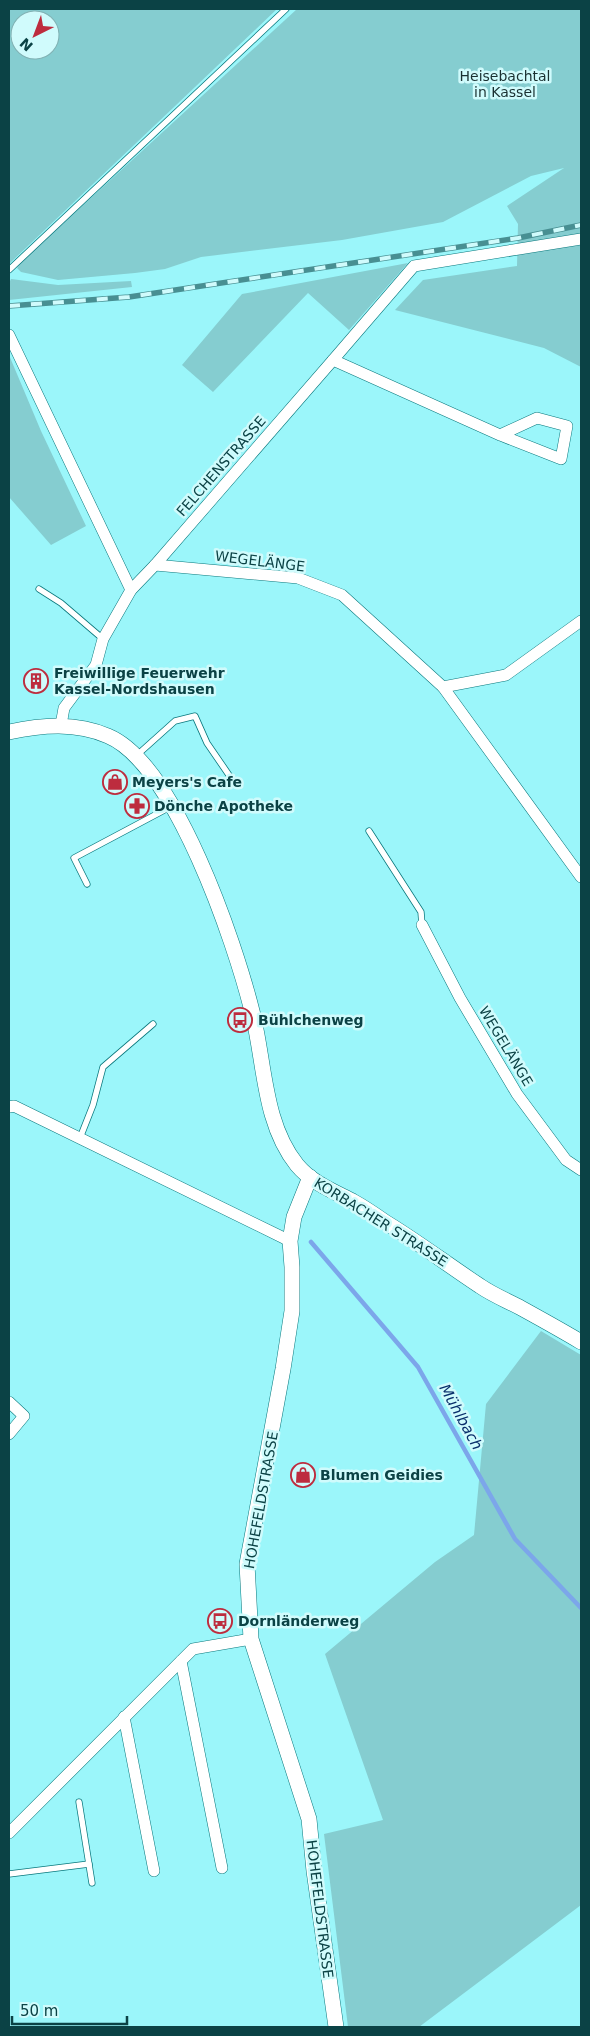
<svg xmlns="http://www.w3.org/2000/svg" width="590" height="2036" viewBox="0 0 590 2036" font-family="'DejaVu Sans',sans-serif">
  <rect width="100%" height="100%" fill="#9bf6fa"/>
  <g fill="#85cdd0" fill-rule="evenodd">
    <path d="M9,9h268l-268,255zM20,20h30v30h-30z"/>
    <polygon points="297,9 581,9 581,367 544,348 395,310 423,280 517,266 518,224 507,206 564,168 531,176 443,222 342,240 201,257 165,269 135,273 58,280 21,272 17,268 22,261"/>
    <polygon points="408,263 349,330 308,293 213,392 182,365 242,294"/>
    <polygon points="11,279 58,285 131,281 132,287 9,300 9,283"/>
    <polygon points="9,355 41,431 86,526 51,545 9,497"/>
    <polygon points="541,1331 581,1355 581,1905 419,2027 348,2027 324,1834 383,1820 325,1654 435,1562 474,1535 486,1404"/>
  </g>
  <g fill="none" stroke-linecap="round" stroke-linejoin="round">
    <polyline stroke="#7ca6ea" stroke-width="4.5" points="311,1242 418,1367 515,1539 581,1608"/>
    <defs>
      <g id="service">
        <polyline points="9,270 286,9"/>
        <polyline points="39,589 61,603 103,639"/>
        <polyline points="136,756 175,721 195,716 207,743 231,778"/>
        <polyline points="369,831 421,912 422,925"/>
        <polyline points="87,884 74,858 170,807"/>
        <polyline points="80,1138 93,1105 103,1067 153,1024"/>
        <polyline points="79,1802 92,1883"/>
        <polyline points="9,1874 89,1864"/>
      </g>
      <g id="minor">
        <polyline points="9,335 131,590"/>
        <polyline points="333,360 414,266 581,239"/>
        <polyline points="155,565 298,578 342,595 443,687 506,675 581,621"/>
        <polyline points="443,687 581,877"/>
        <polyline points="61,725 64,708 96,665 103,639 131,590 155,565 333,360 500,435 561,459 567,426 537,418 500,435"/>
        <polyline points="422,925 460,998 517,1094 566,1160 581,1170"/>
        <polyline points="9,1107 14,1106 290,1241"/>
        <polyline points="9,1402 24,1416 9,1434"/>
        <polyline points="181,1661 222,1868"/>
        <polyline points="124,1717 154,1871"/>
        <polyline points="9,1833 193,1649 251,1639"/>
      </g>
      <g id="tertiary">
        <path d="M9,732c33,-7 67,-10 99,4 67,28 127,207 144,275 13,51 11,112 45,154 15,18 36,26 57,37 11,6 21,13 31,20 33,20 63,43 95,64 13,9 28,15 41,22 20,11 40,22 60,34"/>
        <polyline points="310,1177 294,1217 290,1241 292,1267 292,1311 283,1369 247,1564 251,1639 309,1819 314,1871 336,2027"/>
      </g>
    </defs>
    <use href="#service" stroke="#09787d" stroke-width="7"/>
    <use href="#minor" stroke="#09787d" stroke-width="12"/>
    <use href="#tertiary" stroke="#09787d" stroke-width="16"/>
    <use href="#service" stroke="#fff" stroke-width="5.5"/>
    <use href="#minor" stroke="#fff" stroke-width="11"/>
    <use href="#tertiary" stroke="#fff" stroke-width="15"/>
    <defs>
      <polyline id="rail" points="9,306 129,297 518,238 581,225"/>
    </defs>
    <use href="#rail" stroke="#488f92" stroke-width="5.5"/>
    <use href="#rail" stroke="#d0fbfc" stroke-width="4" stroke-dasharray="11" stroke-linecap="butt"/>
  </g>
  <defs>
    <symbol id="building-ring" viewBox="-11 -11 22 22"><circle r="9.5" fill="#d0fbfc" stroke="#bd2c3e" stroke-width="1.5"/><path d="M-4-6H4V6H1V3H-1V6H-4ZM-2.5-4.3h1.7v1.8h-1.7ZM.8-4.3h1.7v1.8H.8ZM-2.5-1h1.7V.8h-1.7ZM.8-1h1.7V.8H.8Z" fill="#bd2c3e"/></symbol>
    <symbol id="shop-ring" viewBox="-11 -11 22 22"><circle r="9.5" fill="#d0fbfc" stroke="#bd2c3e" stroke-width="1.5"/><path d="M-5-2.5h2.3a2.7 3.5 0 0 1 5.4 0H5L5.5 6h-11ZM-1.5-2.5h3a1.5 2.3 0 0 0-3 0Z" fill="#bd2c3e"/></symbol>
    <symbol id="pharmacy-ring" viewBox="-11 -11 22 22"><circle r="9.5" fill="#d0fbfc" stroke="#bd2c3e" stroke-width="1.5"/><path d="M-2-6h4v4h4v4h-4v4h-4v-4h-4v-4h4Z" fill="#bd2c3e"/></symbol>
    <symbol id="bus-ring" viewBox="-11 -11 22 22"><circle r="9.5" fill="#d0fbfc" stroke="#bd2c3e" stroke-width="1.5"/><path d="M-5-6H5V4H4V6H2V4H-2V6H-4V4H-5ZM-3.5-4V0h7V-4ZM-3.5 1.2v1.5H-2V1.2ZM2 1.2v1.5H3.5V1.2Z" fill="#bd2c3e"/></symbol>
  </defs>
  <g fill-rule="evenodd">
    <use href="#building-ring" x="22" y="667" width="28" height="28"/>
    <use href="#shop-ring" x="101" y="768" width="28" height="28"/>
    <use href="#pharmacy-ring" x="123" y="792" width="28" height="28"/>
    <use href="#bus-ring" x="226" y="1006" width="28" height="28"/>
    <use href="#shop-ring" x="289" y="1461" width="28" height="28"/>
    <use href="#bus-ring" x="206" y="1607" width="28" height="28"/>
  </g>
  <g text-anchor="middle" stroke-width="5" stroke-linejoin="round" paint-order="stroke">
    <g font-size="14" fill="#1a3031" stroke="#d0fbfc">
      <text x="505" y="81">Heisebachtal<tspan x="505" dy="16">in Kassel</tspan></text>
    </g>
    <g font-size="14" fill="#0b4245" stroke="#d0fbfc">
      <text transform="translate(221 466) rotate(-49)" y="5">FELCHENSTRASSE</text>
      <text transform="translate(260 561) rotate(7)" y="5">WEGELÄNGE</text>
      <text transform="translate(506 1046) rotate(59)" y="5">WEGELÄNGE</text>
      <text transform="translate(381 1222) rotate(32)" y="5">KORBACHER STRASSE</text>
      <text transform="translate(261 1500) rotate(-80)" y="5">HOHEFELDSTRASSE</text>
      <text transform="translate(320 1909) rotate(83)" y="5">HOHEFELDSTRASSE</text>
    </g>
    <g font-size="14" font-weight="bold" fill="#0b4245" stroke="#d0fbfc" text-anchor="start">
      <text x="54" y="678">Freiwillige Feuerwehr<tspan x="54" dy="16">Kassel-Nordshausen</tspan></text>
      <text x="132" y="787">Meyers's Cafe</text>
      <text x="154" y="811">Dönche Apotheke</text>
      <text x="258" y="1025">Bühlchenweg</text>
      <text x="320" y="1480">Blumen Geidies</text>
      <text x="238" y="1626">Dornländerweg</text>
    </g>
    <g font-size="15" font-style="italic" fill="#092f6b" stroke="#d0fbfc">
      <text transform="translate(461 1417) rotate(61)" y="5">Mühlbach</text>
    </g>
  </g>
  <rect width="590" height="2036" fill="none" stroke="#0b4245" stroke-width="20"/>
  <g transform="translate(35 35) rotate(222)"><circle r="24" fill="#d0fbfc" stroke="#81b1b3"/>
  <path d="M0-4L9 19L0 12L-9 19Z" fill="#bd2c3e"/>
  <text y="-8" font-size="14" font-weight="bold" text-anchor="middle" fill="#0b4245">N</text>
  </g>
  <path d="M12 2016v8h115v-8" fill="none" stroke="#0b4245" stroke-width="2.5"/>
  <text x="20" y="2016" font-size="15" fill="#0b4245" stroke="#d0fbfc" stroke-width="4" paint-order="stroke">50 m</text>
</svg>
